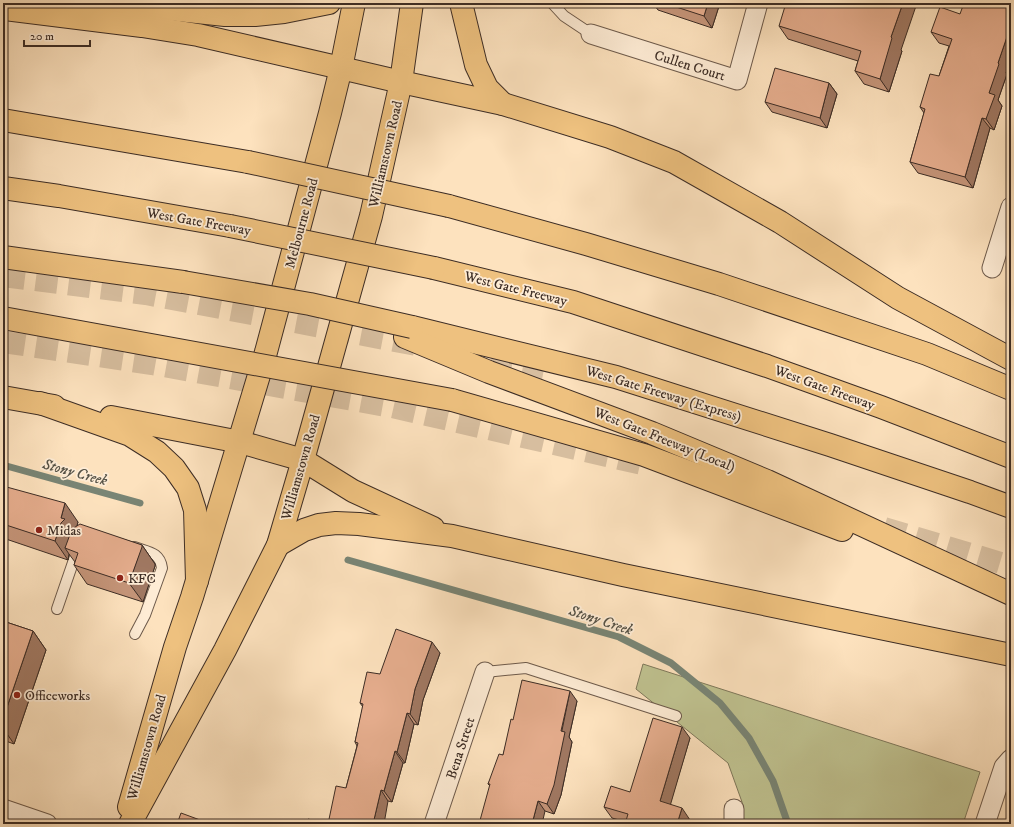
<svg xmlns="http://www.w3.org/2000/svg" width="1014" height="827" viewBox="0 0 1014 827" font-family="'IM FELL DW Pica',serif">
  <rect width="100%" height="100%" fill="#fde2be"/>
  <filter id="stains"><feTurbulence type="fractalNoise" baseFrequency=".005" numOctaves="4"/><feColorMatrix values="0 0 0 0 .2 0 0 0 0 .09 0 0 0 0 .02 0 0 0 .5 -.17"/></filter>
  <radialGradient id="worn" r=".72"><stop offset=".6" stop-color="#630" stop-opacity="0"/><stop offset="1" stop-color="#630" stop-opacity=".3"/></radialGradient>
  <polygon fill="#c0c391" stroke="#7e785b" points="643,664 980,772 963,824 743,824 742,802 728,763 636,689"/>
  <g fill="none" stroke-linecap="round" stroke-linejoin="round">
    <g stroke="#798575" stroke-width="7">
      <polyline points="3,465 140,503"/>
      <polyline points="348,560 619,637 671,663 720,703 749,738 773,781 788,824"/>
    </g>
    <g stroke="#d7be9f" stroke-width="22" stroke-dasharray="22 11" stroke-linecap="butt">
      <polyline points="3,276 146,294 544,369"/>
      <polyline points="3,342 152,364 392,407 642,464"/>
      <polyline points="884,528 1011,566"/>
    </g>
    <defs>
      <g id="lane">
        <polyline points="552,3 564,16 591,34"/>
        <path d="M134,547c14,5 26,5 28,21l-17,47 -10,19"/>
        <polyline points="57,609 78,548"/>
        <polyline points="485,672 526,668 676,716"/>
      </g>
      <g id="street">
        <polyline points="591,34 737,80 758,3"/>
        <polyline points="992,268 1011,207"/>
        <polyline points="3,809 47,824"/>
        <polyline points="434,824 485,672"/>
        <polyline points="734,824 734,809"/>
        <polyline points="985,824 1004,767 1011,759"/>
      </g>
      <g id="primary">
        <polyline points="341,68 401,82"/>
        <polyline points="240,442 303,460"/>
        <polyline points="129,807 175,647 192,597 266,352 330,113 341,68 354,3"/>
        <polyline points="130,824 225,650 278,545 303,460 371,216 401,82 412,3"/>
      </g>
      <g id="highway">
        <polyline points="461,3 476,65 487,88 503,104"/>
        <polyline points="56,5 113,3 225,15 255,15 284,12 329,3"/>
        <polyline points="5,9 142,26 198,35 341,68"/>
        <polyline points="401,82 503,104 610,137 674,162 780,222 898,298 1011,359"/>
        <polyline points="3,120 248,162"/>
        <polyline points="3,188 59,196 230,226"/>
        <polyline points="449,206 586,244 719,284 927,354 1011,389"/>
        <polyline points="3,257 183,282"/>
        <polyline points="434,268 573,302 767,366 881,407 1011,457"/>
        <polyline points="412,327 616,377 830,445 970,492 1011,507"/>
        <polyline points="405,337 489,372 652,433 767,481 1011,594"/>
        <polyline points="3,397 54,406"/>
        <polyline points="452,400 644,455 842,530"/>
        <polyline points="40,403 130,435 157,452 174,468 188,488 195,510 197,581"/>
        <polyline points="111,417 240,442"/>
        <polyline points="303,460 353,491 433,528"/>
        <polyline points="278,545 304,530 319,525 336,523 359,524 452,536 623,575 1011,655"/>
      </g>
    </defs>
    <use href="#lane" stroke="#6d5a4b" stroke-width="12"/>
    <use href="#street" stroke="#6d5a4b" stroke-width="21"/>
    <use href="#primary" stroke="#3d2d25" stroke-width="24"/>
    <use href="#highway" stroke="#3d2d25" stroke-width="24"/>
    <use href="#lane" stroke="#feecd5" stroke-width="10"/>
    <use href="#street" stroke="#feecd5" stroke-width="19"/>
    <use href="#primary" stroke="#eec17f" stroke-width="22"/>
    <use href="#highway" stroke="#eec17f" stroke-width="22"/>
    <defs>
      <g id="highway-bridge">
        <polyline points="248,162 449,206"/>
        <polyline points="230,226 434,268"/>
        <polyline points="183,282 310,304 412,327"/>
        <polyline points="3,318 452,400"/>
      </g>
    </defs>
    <use href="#highway-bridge" stroke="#3d2d25" stroke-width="24" stroke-linecap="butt"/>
    <use href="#highway-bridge" stroke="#eec17f" stroke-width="22"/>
  </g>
  <g fill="#c49478" stroke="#3d2d25">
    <polygon points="653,3 720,3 712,28 658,10"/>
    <polygon points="960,14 1007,74 998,100 1002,106 994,130 990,128 973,188 918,173 910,162 924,113 920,107 939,76 949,46 939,43 931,32"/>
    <polygon points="779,26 901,50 902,51 889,92 864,84 855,71 858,61 788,39"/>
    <polygon points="829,83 837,94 827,128 772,112 765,102"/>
    <polygon points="3,486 78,522 77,525 142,545 155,564 155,566 143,602 87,584 74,565 75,562 69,554 68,560 3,538"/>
    <polygon points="3,621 33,631 46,650 14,744 3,740"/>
    <polygon points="440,653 423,700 418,725 414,724 405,763 403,763 392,802 388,801 328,824 346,788 357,746 355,742 363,707 360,703 380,674"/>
    <polygon points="577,701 569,737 572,742 561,795 554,814 545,811 490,786 488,784 503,755 513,720"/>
    <polygon points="690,738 670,804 690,820 689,824 625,824 626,822 612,818 604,807 630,792"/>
  </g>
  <g fill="#a07862" stroke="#3d2d25">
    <polygon points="708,3 720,3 712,28 704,16"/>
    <polygon points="903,3 917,3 901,50 902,51 889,92 880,79 891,37"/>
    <polygon points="1011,25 1011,58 1006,73 1007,74 998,100 1002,106 994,130 986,119 989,93 998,63"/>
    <polygon points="829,83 837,94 827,128 820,118"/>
    <polygon points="982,118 990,128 973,188 965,177"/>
    <polygon points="65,503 78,522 75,533 65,548 69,554 68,560 55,541 61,518"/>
    <polygon points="142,545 155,564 155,566 143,602 129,583"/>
    <polygon points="33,631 46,650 14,744 3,728 3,719"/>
    <polygon points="432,642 440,653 423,700 418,725 410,714 415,689"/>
    <polygon points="570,691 577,701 569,737 572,742 561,795 554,814 547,804"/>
    <polygon points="407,713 414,724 405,763 397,752"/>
    <polygon points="682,727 690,738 668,813 660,801"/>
    <polygon points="395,751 403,763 392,802 384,791"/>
    <polygon points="381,790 388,801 384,824 373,824"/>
    <polygon points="538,801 545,811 542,824 532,824"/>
    <polygon points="682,808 690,820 689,824 677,824"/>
  </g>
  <g fill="#e4ac8c" stroke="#3d2d25">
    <polygon points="664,3 708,3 704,16"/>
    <polygon points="786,3 903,3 891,37 892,38 880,79 855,71 861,51 779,26"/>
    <polygon points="964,3 1011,3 1011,25 998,63 999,64 989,93 995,95 986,119 982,118 965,177 910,162 925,109 920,107 930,74 939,76 952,39 931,32 940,7 960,14"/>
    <polygon points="775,68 829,83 820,118 765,102"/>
    <polygon points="3,486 65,503 61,518 65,519 61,523 55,541 3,524"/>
    <polygon points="80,524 142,545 142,547 129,583 74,565 78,553 65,548 72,529"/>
    <polygon points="3,621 33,631 3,719"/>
    <polygon points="396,629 432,642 415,689 410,714 407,713 397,752 395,751 384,791 381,790 373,824 307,824 308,819 328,824 336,786 346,788 358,743 355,742 363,704 360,703 367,672 380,674"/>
    <polygon points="522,680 570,691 561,731 565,732 554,785 547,804 538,801 532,824 479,824 490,784 488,784 499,754 503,755 511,719 513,720"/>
    <polygon points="653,718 682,727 660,801 682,808 677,824 625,824 628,814 604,807 611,786 630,792"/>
    <polygon points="181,813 211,824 177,824"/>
  </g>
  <g fill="#8f2418" stroke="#feecd5" stroke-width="1.5">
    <circle cx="39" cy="530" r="4"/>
    <circle cx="120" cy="578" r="4"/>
    <circle cx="17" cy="695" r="4"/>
  </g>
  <g text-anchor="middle" stroke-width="3.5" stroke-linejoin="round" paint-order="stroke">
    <g font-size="14" fill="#3d2d25" stroke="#feecd5">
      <text transform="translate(690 65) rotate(17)" y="5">Cullen Court</text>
      <text transform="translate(385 154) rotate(-77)" y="5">Williamstown Road</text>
      <text transform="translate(199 221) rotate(10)" y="5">West Gate Freeway</text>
      <text transform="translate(301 223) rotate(-75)" y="5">Melbourne Road</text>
      <text transform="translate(516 288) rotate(14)" y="5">West Gate Freeway</text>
      <text transform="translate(825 387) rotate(20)" y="5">West Gate Freeway</text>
      <text transform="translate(664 393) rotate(17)" y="5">West Gate Freeway (Express)</text>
      <text transform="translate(665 439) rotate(22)" y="5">West Gate Freeway (Local)</text>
      <text transform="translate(300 467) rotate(-74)" y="5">Williamstown Road</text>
      <text transform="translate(146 747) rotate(-74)" y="5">Williamstown Road</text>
      <text transform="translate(460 748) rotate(-72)" y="5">Bena Street</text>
    </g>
    <g font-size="14" fill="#3d2d25" stroke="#feecd5" text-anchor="start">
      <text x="47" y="535">Midas</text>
      <text x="128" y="583">KFC</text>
      <text x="25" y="700">Officeworks</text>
    </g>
    <g font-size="15" font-style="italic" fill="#565246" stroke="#feecd5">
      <text transform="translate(75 472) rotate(15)" y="5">Stony Creek</text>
      <text transform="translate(601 620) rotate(18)" y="5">Stony Creek</text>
    </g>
  </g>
  <rect width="1014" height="827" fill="none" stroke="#fde2be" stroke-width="16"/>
  <rect x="4" y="4" width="1006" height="819" fill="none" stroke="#3d2d25" stroke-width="2"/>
  <rect x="8" y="8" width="998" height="811" fill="none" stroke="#3d2d25"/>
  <path d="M24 40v6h66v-6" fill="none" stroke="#3d2d25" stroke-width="2"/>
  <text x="30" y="40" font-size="12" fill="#3d2d25" stroke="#feecd5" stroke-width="3" paint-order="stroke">20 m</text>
  <rect width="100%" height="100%" filter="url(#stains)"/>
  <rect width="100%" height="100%" fill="url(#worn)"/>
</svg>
